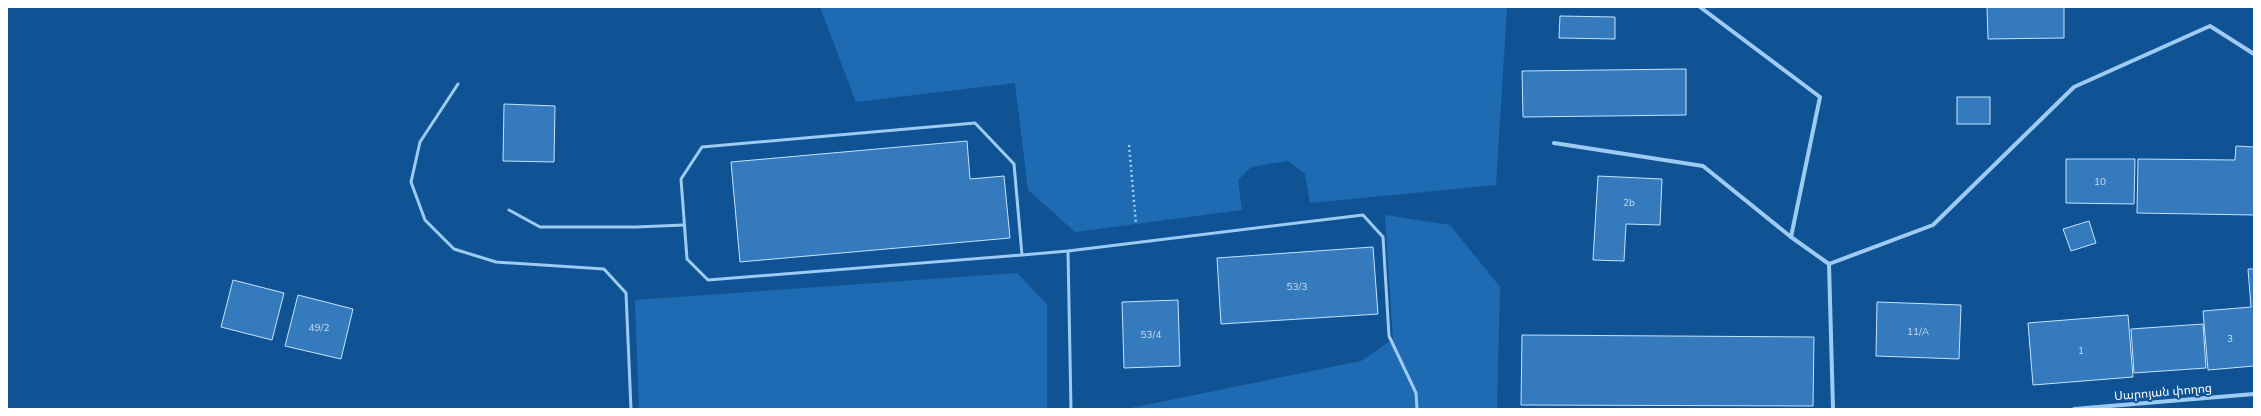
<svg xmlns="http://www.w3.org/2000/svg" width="2261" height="416" viewBox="0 0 2261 416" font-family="'Nunito Sans','Noto Sans Armenian',sans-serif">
  <rect width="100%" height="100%" fill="#105395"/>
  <g fill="#1e6bb3">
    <polygon points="820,7 1507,7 1496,185 1310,203 1305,174 1288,161 1251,167 1238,180 1242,210 1075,232 1028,190 1015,83 856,102"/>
    <polygon points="1385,215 1450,225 1500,287 1497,409 1126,409 1361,361 1393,339"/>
    <polygon points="1017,273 1047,304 1047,409 639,409 635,300"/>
  </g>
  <g fill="#347abc" stroke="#c6e3fe">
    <polygon points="1987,7 2064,7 2064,38 1988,39"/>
    <polygon points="1560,16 1615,17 1615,39 1559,38"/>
    <polygon points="1686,69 1686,115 1523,117 1522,71"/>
    <rect x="1957" y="97" width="33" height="27"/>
    <polygon points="504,104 555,106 554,162 503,161"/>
    <polygon points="967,141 970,179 1004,176 1010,238 740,262 731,162"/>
    <polygon points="2236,146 2254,147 2254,215 2137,213 2138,159 2235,160"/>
    <polygon points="2066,159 2135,159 2134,204 2066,203"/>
    <polygon points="1598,176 1662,179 1660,225 1626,224 1624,261 1593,260"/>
    <polygon points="2089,221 2096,243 2071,251 2063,229"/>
    <polygon points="1373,247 1378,314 1221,324 1217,258"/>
    <polygon points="2248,269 2254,269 2254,366 2208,370 2203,311 2251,307"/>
    <polygon points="233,280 284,293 272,340 221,327"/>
    <polygon points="298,295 353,309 341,359 285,346"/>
    <polygon points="1178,300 1180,366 1124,368 1122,302"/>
    <polygon points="1877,302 1961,305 1959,359 1876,356"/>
    <polygon points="2128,315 2133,377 2033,385 2028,323"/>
    <polygon points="2203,324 2206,368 2134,373 2131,329"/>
    <polygon points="1522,335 1814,337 1813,406 1521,405"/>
  </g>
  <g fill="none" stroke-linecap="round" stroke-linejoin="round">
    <polyline stroke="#9ecbf4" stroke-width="2.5" stroke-dasharray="2 3" stroke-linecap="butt" points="1129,145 1136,224"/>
    <g stroke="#9ecbf4" stroke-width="3">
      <polyline points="458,84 420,142 411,182 425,220 454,249 496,262 604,269 626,293 631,409"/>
      <polyline points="509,210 540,227 636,227 684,225"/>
      <polyline points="1068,251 1071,409"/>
      <polyline points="1022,255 1014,164 975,123 702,147 681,179 687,259 708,280 1022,255 1068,251 1363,215 1383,237 1389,336 1416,393 1417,409"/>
    </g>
    <g stroke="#9ecbf4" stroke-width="4">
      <polyline points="1700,7 1820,97 1791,237"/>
      <polyline points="1554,143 1703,166 1791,237 1829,264 1933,225 2074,87 2210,26 2254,54"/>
      <polyline points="1829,264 1833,409"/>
      <polyline points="2074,409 2254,394"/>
    </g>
  </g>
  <g text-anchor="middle" stroke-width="4" stroke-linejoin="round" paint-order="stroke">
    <g font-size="10" fill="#ccdeee">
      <text x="2100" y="185">10</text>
      <text x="1629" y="206">2b</text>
      <text x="1297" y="290">53/3</text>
      <text x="319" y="331">49/2</text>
      <text x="1918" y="335">11/A</text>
      <text x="1151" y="338">53/4</text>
      <text x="2230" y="342">3</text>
      <text x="2081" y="354">1</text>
    </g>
    <g font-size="12" fill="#fff" stroke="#105395">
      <text transform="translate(2163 392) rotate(-5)" y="4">Սարոյան փողոց</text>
    </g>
  </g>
  <rect width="2261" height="416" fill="none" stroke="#ffffff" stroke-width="16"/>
</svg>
